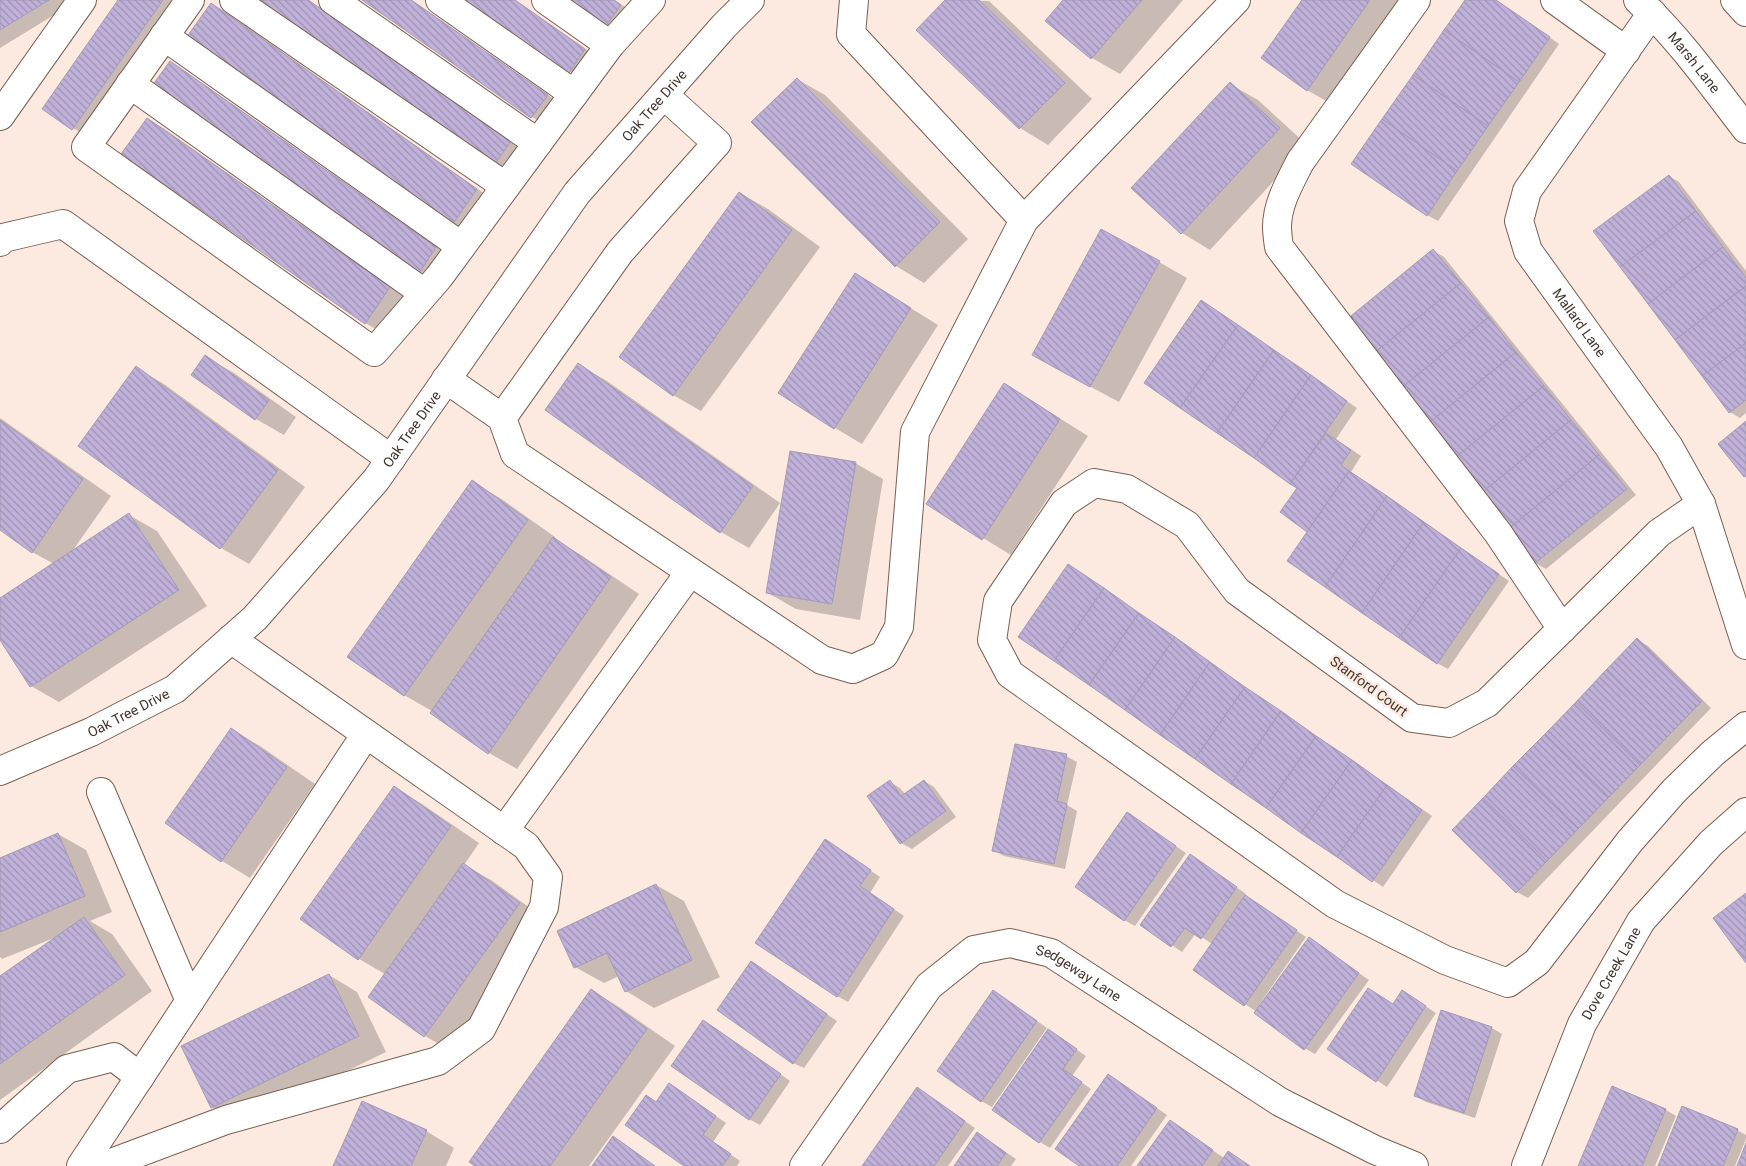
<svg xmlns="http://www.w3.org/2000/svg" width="1746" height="1166" viewBox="0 0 1746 1166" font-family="Roboto,sans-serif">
  <defs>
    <pattern id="building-back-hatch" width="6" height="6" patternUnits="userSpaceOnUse" patternTransform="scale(1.25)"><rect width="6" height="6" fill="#c0b1da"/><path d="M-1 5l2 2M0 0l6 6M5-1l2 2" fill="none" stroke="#9e91b1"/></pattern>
  </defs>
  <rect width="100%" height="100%" fill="#fceae0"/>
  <g fill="#0003">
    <polygon points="0,0 75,0 72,4 0,48"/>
    <polygon points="120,0 185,0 88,137 73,128"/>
    <polygon points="260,0 309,0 526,151 511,172 496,163"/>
    <polygon points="364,0 412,0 562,105 548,126 532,117"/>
    <polygon points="466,0 515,0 600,59 585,80 569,71"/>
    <polygon points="568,0 615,0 636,15 621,35"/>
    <polygon points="946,0 989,1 1092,99 1048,145 1020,128 918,30"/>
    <polygon points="1064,0 1183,0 1120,74 1092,58"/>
    <polygon points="1303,0 1409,0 1335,106 1307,90"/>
    <polygon points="1466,0 1496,0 1559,44 1438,221 1427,215"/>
    <polygon points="211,4 227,13 492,199 468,233 453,224"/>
    <polygon points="171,63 186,72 451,257 435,281 419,272"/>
    <polygon points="797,79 825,95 968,239 924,283 896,266 753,122"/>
    <polygon points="1230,84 1258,100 1307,145 1210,250 1182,233 1133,188"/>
    <polygon points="147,119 163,128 405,297 381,332 365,323"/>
    <polygon points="1669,176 1679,182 1746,271 1746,413 1740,418 1730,412"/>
    <polygon points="740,193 768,209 820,247 701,411 673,395"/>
    <polygon points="1434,251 1444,257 1636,495 1546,569 1535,563"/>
    <polygon points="1159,262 1187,278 1119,402 1061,371"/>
    <polygon points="856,274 938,325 862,444 835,428"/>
    <polygon points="1202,301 1357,408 1336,439 1361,456 1351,472 1509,581 1448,669 1437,663 1309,531 1298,488 1146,382"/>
    <polygon points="206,357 234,373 296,417 284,435 256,419"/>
    <polygon points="579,365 607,381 780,503 749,548 721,532"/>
    <polygon points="136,368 164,384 305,487 249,564 221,548 80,446"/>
    <polygon points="1005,384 1088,436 1011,555 927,504"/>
    <polygon points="0,418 111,496 71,553 129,515 157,531 207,606 59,702 31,686 0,638 0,599 54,564 32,552 0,529"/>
    <polygon points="855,463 883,479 860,620 796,609 768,593"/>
    <polygon points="472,482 500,498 555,537 554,539 581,555 639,594 517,769 489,753 432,712 432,711 404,695"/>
    <polygon points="1079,572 1432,816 1383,887 1020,636"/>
    <polygon points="1637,640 1648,646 1711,708 1528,898 1517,892"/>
    <polygon points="232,730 260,746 315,784 250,878 222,861 167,823"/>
    <polygon points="1066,756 1077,762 1067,805 1077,811 1065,869 1004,856 993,850"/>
    <polygon points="924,781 934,787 956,817 912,849 901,843 890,782 900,788 905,794"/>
    <polygon points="394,787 422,804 479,843 464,865 491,880 547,920 453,1052 425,1036 370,996 385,974 359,959"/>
    <polygon points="1128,814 1186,853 1135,926 1124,920"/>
    <polygon points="58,834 86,850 112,912 90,921 112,934 152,991 0,1100 0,978 59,936 2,959 0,957 0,859"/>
    <polygon points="836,847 880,877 870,893 904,916 848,1002 837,996"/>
    <polygon points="1200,862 1246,894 1245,896 1306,937 1259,1005 1260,1007 1310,939 1369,980 1315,1054 1304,1048 1257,1012 1245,1004 1212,944 1196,933 1182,952 1142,925"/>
    <polygon points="656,885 684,901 720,977 654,1008 626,991 619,976 604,983 575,967"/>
    <polygon points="752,963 837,1021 804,1068 793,1063"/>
    <polygon points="329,975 357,992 386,1052 240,1123 212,1107"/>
    <polygon points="591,990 619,1007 675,1046 589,1166 478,1166"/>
    <polygon points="1004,998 1047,1028 992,1107 981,1101"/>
    <polygon points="1413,998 1436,1013 1387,1087 1329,1049 1394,1005"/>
    <polygon points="1442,1012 1492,1028 1502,1034 1475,1118 1426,1102 1415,1096"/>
    <polygon points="714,1027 790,1081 760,1125 749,1119"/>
    <polygon points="1049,1031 1086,1056 1072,1076 1091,1089 1050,1148 1040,1142"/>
    <polygon points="1119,1082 1167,1115 1131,1166 1082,1166"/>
    <polygon points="1613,1087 1666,1110 1676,1116 1655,1166 1580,1166"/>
    <polygon points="680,1091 726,1123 713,1142 740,1161 737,1166 686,1166 646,1096 657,1103"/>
    <polygon points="928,1095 975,1128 948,1166 864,1166"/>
    <polygon points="1180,1128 1224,1158 1229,1152 1250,1166 1139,1166"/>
    <polygon points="1737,1130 1746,1135 1746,1139 1735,1166 1660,1166"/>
    <polygon points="426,1131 454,1148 446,1166 334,1166"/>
    <polygon points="988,1140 1016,1159 1011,1166 955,1166"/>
  </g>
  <g fill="url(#building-back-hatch)" stroke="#a49ab5">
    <polygon points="0,0 49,0 0,30"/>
    <polygon points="118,0 163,0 72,130 42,109"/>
    <polygon points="258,0 308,0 511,141 495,164"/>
    <polygon points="362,0 411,0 548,95 531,118"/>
    <polygon points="464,0 515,0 585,49 569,73"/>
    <polygon points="566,0 614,0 621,5 605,27"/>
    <polygon points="945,0 979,0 1065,83 1019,129 916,30"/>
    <polygon points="1063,0 1142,0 1091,59 1045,21"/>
    <polygon points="1302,0 1370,0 1307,91 1261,58"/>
    <polygon points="1465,0 1496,0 1550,37 1519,82 1444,30"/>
    <polygon points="211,3 477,189 452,225 186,38"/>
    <polygon points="1444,30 1519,82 1488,126 1413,75"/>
    <polygon points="170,61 436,247 419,273 152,86"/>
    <polygon points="1413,75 1488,126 1457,171 1382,119"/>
    <polygon points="797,78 940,222 895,267 751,122"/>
    <polygon points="1230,82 1280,128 1181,234 1131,188"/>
    <polygon points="147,118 390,287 365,324 121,154"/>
    <polygon points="1382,119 1457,171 1427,216 1351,164"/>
    <polygon points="1669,175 1696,211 1620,267 1593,231"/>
    <polygon points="739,192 792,230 673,396 619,357"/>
    <polygon points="1696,211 1723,247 1648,304 1620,267"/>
    <polygon points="1101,229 1160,261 1090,387 1032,355"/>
    <polygon points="1723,247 1746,278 1746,286 1675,340 1648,304"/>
    <polygon points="1433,249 1461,283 1368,358 1341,324"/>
    <polygon points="855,273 911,308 834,429 778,393"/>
    <polygon points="1461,283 1489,317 1396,392 1368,358"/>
    <polygon points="1746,286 1746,343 1702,376 1675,340"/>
    <polygon points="1201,300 1238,325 1180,408 1144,383"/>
    <polygon points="1489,317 1516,352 1424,427 1396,392"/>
    <polygon points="1238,325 1274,350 1217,433 1180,408"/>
    <polygon points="1746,343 1746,400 1729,413 1702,376"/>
    <polygon points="1274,350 1311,375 1254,458 1217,433"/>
    <polygon points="1516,352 1544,386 1451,461 1424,427"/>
    <polygon points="205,355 269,400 255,420 191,375"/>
    <polygon points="578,363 753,486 720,533 545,410"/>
    <polygon points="136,366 278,470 220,549 78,446"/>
    <polygon points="1311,375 1347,401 1290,484 1254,458"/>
    <polygon points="1004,383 1060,419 982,540 926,504"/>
    <polygon points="1544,386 1571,420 1479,495 1451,461"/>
    <polygon points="0,420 83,479 32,553 0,530"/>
    <polygon points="1571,420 1599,455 1507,530 1479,495"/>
    <polygon points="1746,421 1746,476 1744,477 1718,444"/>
    <polygon points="1326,433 1351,450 1341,465 1349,471 1307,532 1280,512 1297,488 1290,484"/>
    <polygon points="790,451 856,462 832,604 766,593"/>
    <polygon points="1599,455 1627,489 1534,564 1507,530"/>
    <polygon points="1349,471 1387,496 1325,587 1287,561"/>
    <polygon points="472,480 528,520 404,696 347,657"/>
    <polygon points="1387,496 1424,522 1362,613 1325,587"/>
    <polygon points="129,513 179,590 30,687 0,640 0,598"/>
    <polygon points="1424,522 1461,548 1399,638 1362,613"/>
    <polygon points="553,537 611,577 488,754 430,713"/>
    <polygon points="1461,548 1499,574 1437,664 1399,638"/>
    <polygon points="1068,564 1104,588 1054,661 1018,637"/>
    <polygon points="1104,588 1139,613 1089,685 1054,661"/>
    <polygon points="1139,613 1175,637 1125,710 1089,685"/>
    <polygon points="1175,637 1210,662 1160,735 1125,710"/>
    <polygon points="1637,638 1702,701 1671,733 1606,670"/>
    <polygon points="1210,662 1245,687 1195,759 1160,735"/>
    <polygon points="1606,670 1671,733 1640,765 1576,702"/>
    <polygon points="1245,687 1281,711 1231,784 1195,759"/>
    <polygon points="1576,702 1640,765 1609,797 1545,734"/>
    <polygon points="1281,711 1316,736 1266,808 1231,784"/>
    <polygon points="231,728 287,767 221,862 165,823"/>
    <polygon points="1545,734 1609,797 1578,829 1513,766"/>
    <polygon points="1316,736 1352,760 1301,833 1266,808"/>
    <polygon points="1015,744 1067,754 1057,801 1067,804 1054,864 992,851"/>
    <polygon points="1352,760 1387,785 1337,857 1301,833"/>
    <polygon points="1513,766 1578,829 1547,861 1483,798"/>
    <polygon points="890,780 901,796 924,780 946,811 900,844 867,796"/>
    <polygon points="1387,785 1422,810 1372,882 1337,857"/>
    <polygon points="394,786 451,826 358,960 300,919"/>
    <polygon points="1483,798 1547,861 1516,893 1452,830"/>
    <polygon points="1127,812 1176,846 1124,921 1075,887"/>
    <polygon points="58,833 85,896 0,932 0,858"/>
    <polygon points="825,839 871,870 860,886 894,909 837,997 755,943"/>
    <polygon points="1190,854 1237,887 1201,939 1185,928 1171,947 1140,925"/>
    <polygon points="463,863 520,903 424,1037 368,997"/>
    <polygon points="656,884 692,960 625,992 607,953 574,968 557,931"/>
    <polygon points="1746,893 1746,944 1737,951 1713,918"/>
    <polygon points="1245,895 1297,930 1244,1006 1193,970"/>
    <polygon points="84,917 125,975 0,1064 0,976"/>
    <polygon points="1309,937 1359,973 1304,1050 1254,1013"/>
    <polygon points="1746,944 1746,963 1737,951"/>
    <polygon points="751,961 827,1014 793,1064 717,1010"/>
    <polygon points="329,974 359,1036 211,1108 181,1046"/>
    <polygon points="1368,988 1393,1004 1402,990 1426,1006 1376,1082 1327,1049"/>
    <polygon points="591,989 647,1029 550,1166 475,1166 469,1162"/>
    <polygon points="993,990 1037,1021 981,1102 937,1071"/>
    <polygon points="1441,1010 1492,1027 1464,1113 1414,1096"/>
    <polygon points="703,1020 781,1074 749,1120 671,1066"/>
    <polygon points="1048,1029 1077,1049 1063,1069 1082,1082 1039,1143 992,1110"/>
    <polygon points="1108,1074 1157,1108 1117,1166 1079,1166 1055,1149"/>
    <polygon points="669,1083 716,1116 703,1135 731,1154 722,1166 684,1166 625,1125 646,1095 656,1102"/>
    <polygon points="1612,1086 1666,1109 1642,1166 1578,1166"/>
    <polygon points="917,1087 965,1121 934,1166 862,1166"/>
    <polygon points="362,1101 427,1130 411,1166 333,1166"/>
    <polygon points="1682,1106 1738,1129 1723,1166 1658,1166"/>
    <polygon points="1170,1120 1213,1150 1202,1166 1137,1166"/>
    <polygon points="977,1132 1006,1153 997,1166 954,1166"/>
    <polygon points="613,1136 655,1166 592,1166"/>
    <polygon points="1746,1143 1746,1166 1737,1166"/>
    <polygon points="1228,1151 1250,1166 1218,1166"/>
  </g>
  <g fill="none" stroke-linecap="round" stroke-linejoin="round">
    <defs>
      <g id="minor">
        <polyline points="190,0 86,147 374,352 439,277 610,45 651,0"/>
        <polyline points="234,0 505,186"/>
        <polyline points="333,0 538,143"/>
        <polyline points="440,0 574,94"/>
        <polyline points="546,0 610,45"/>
        <polyline points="854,0 851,34 1024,220"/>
        <path d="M1416,0l-116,162c-10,20 -23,42 -23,65 0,6 1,13 2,20l219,286 64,96"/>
        <polyline points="1555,0 1626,51"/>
        <path id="s1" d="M1652,13l-125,178 -8,30 9,30 141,196 32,57 45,141"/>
        <polyline points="164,36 461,246"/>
        <polyline points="130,84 424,293"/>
        <polyline points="0,116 82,0"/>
        <polyline points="0,242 3,238 63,224 391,459"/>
        <polyline points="446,379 502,418 515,454 822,660 853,669 884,655 899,627 915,432 1024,220 1236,0"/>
        <polyline points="502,418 620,252 717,143 664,95"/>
        <polyline points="1701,504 1659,533 1487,703 1449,723 1412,718 1237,591 1187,525 1127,489 1094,483 1064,503 998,601 992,640 1010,674 1335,904 1445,960 1508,983 1537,962 1630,841 1674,791 1713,753 1746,726"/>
        <path id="s2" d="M0,771l91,-39 84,-43 80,-71 121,-138 201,-287 147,-167 26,-26"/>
        <polyline points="101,792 190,1001"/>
        <polyline points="504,831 690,572"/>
        <polyline points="0,1129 67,1069 114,1057 140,1077"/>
        <polyline points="81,1166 366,734"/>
        <polyline points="103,1166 226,1120 438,1061 481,1029 544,907 548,877 526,846 231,639"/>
        <path id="s3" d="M804,1166l125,-180 45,-36 36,-7 41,10 229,149 95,48 39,16"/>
        <path id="s4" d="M1526,1166l56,-142 59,-103 70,-78 35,-31"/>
      </g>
      <g id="major">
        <path id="s5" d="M1638,0c41,38 74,85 108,129"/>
        <polyline points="1735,0 1746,12"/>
      </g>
    </defs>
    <use href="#minor" stroke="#795f52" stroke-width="30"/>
    <use href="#major" stroke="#795f52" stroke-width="30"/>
    <use href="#minor" stroke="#fff" stroke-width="28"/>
    <use href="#major" stroke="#fff" stroke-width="28"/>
  </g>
  <g text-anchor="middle" stroke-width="5" stroke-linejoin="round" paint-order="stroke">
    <g font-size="14" fill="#41352f" stroke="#fceae0">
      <text dy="5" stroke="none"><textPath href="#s5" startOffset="84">Marsh Lane</textPath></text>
      <text dy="5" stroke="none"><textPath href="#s2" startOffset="951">Oak Tree Drive</textPath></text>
      <text dy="5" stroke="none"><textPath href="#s1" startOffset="368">Mallard Lane</textPath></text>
      <text dy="5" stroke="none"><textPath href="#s2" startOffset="546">Oak Tree Drive</textPath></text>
      <text transform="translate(1369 686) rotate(36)" y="5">Stanford Court</text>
      <text dy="5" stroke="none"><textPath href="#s2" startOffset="141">Oak Tree Drive</textPath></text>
      <text dy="5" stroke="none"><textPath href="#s4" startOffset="211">Dove Creek Lane</textPath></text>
      <text dy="5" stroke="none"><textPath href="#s3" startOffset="389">Sedgeway Lane</textPath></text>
    </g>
  </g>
</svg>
